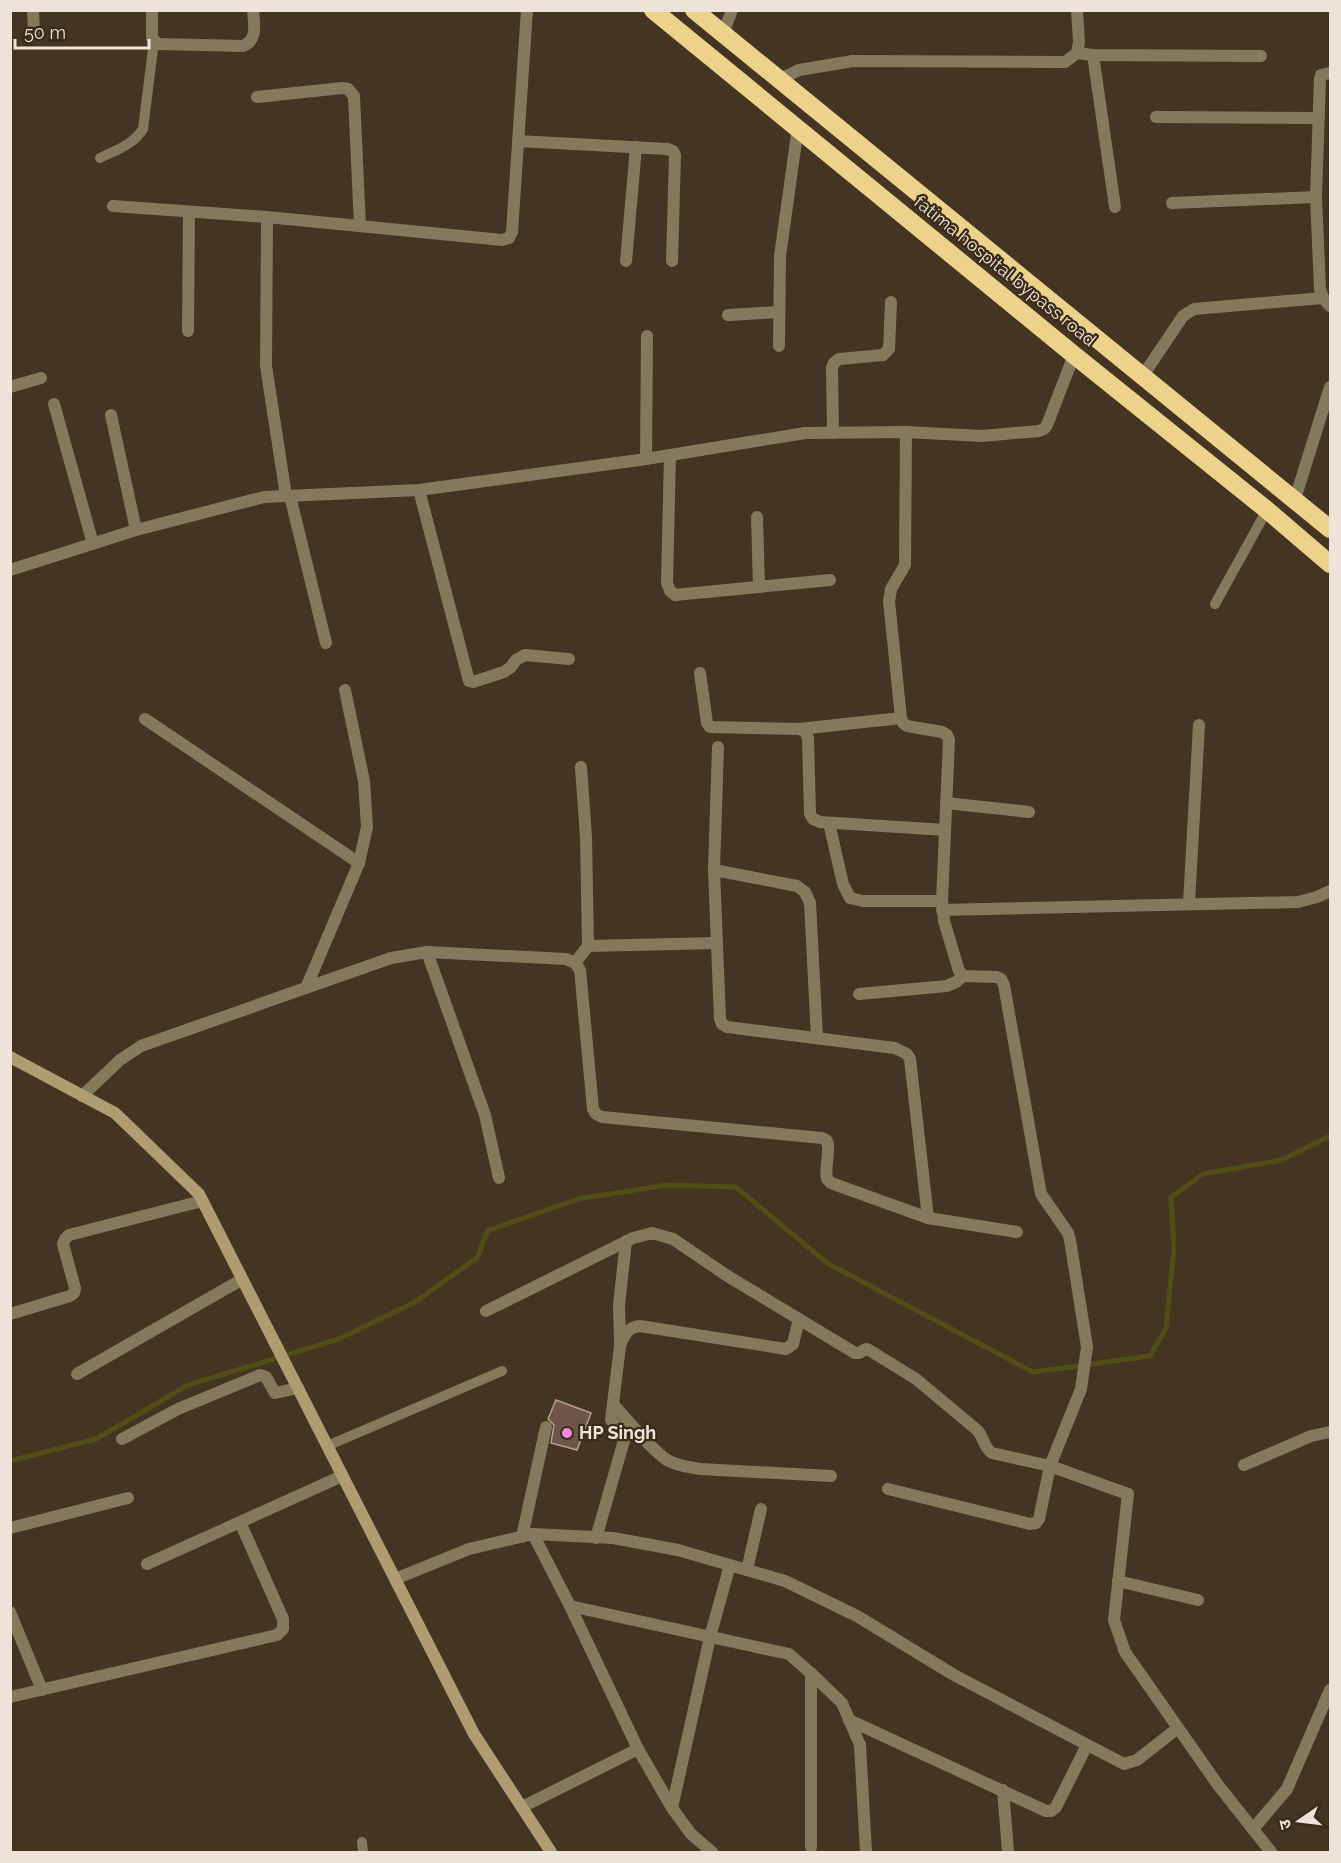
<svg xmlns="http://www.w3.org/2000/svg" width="1341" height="1863" viewBox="0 0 1341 1863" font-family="Raleway,'Noto Sans Devanagari',sans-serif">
  <rect width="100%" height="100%" fill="#443522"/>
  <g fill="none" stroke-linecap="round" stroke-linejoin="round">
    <polyline stroke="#4f4e16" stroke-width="5" points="10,1461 96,1439 188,1385 339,1339 415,1302 478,1257 487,1231 578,1199 667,1185 736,1187 827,1263 1033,1372 1150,1356 1166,1328 1174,1248 1171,1197 1203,1174 1282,1160 1330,1136"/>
  </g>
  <polygon fill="#6d5649" stroke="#b79d8e" stroke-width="1.5" points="556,1400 591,1413 577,1450 551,1443 554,1425 548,1419"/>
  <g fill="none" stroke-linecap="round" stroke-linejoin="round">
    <g stroke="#84795d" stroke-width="10">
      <path d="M100,158c16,-8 33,-13 43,-29l11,-88"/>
      <polyline points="1215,604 1267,510"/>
      <polyline points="327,1446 502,1371"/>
      <polyline points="362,1842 363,1852"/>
    </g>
    <g stroke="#84795d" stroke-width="12">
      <polyline points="33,10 34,32"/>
      <path d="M152,10v28l6,6 85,2c15,-6 11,-22 10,-36"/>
      <polyline points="723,34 732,10"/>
      <polyline points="1077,53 1093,55 1261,56"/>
      <polyline points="1093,55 1115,207"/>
      <polyline points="1330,73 1321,75 1320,79 1316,197 1320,289 1323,298 1330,306"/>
      <polyline points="778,80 799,70 853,61 1065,62 1077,53 1079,42 1077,10"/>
      <polyline points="257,97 342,88 348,89 354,96 360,226"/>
      <polyline points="1156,117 1319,118"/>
      <polyline points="518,141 667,149 673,151 675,155 672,261"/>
      <polyline points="1172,203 1316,197"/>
      <polyline points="113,206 267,217 502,240 509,238 512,232 527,10"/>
      <polyline points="267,217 266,366 286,496"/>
      <polyline points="626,261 636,147"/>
      <polyline points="728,315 779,312"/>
      <polyline points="188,331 189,212"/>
      <polyline points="779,346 780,256 798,127"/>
      <polyline points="1142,377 1183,316 1194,309 1323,298"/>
      <polyline points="10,387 41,378"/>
      <polyline points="54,404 93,544"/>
      <polyline points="111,415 136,530"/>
      <polyline points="906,432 905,565 891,589 889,601 901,718 903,723 907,726 942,732 947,735 949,740 942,901 944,921 959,971 963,976 997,977 1001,979 1004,985 1041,1194 1068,1233 1070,1240 1087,1347 1081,1389 1050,1466 1128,1494 1114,1620 1125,1652 1218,1785 1271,1852"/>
      <polyline points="833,433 832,368 834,363 839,359 883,355 889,349 891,302"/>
      <polyline points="670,455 667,583 670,591 675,595 830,580"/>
      <polyline points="646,459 647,336"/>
      <polyline points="419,490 469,681 473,682 504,672 511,667 516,660 525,655 569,659"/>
      <polyline points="290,496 326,643"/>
      <polyline points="1295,499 1330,387"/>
      <polyline points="757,517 759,587"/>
      <polyline points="10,570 136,530 264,497 419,490 646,459 805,433 906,432 982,436 1039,431 1044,429 1047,425 1074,355"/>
      <polyline points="700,673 707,723 710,727 799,729 805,731 808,738 810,814 813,819 820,822 945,830"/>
      <polyline points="145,719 359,863"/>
      <polyline points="799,729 901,718"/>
      <polyline points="718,747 714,870 720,1019 722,1024 727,1027 895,1048 907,1054 910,1059 928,1218"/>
      <polyline points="581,767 586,837 588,946"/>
      <polyline points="946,803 1029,812"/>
      <polyline points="829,823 843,884 850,898 863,901 942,901"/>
      <polyline points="714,870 797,886 805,892 810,903 817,1037"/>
      <polyline points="1189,903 1199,725"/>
      <polyline points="942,910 1298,902 1317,897 1330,891"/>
      <polyline points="427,952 485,1115 499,1178"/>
      <polyline points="575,963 588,946 717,943"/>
      <polyline points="306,988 359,863 367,827 364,781 345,690"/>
      <polyline points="859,994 947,986 956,982 963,976"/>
      <path d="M82,1096l38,-36 21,-14 250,-88 36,-6 139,7 9,4 5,7 13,139 3,5 6,3 220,21 5,3c4,12 -3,25 0,38l4,4 97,35 89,14"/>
      <path d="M486,1311l147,-73 19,-5 21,6 53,36 129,78h4l7,-4 3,1 47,29 61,51c7,7 6,17 15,23l58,13 -11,53 -3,4 -6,1 -142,-35"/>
      <polyline points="10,1314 70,1296 74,1293 75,1288 63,1244 65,1239 69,1235 202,1201"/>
      <polyline points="620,1342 619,1305 626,1241"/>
      <polyline points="77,1374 241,1280"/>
      <path d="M613,1404c16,17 35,43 54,56 10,6 22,7 33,9l131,7"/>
      <polyline points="122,1439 178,1409 260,1375 266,1377 275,1393 298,1388"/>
      <polyline points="1244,1465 1311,1436 1330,1432"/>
      <polyline points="10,1528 128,1498"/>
      <polyline points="533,1534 613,1538 678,1550 785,1581 857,1616 954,1675 1124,1764 1137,1760 1178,1728"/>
      <polyline points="522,1537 546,1427"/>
      <path d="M596,1538l29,-101 -14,-17 9,-74c4,-11 8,-19 20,-20l146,23 7,-5 6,-25"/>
      <polyline points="147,1564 342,1476"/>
      <polyline points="747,1570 761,1509"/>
      <polyline points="395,1579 469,1549 533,1534 570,1606 789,1654 814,1676 842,1703 860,1745 866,1852"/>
      <polyline points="1118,1581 1198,1600"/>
      <polyline points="570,1606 638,1749 672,1808 691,1834 712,1852"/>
      <polyline points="10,1612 42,1690"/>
      <polyline points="10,1697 277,1635 283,1629 283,1619 240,1522"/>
      <polyline points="849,1720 1046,1811 1051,1811 1056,1807 1087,1745"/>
      <polyline points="1003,1790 1008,1852"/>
      <polyline points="522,1807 638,1749"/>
      <polyline points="672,1808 710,1637 730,1565"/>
      <polyline points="1253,1829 1287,1789 1330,1690"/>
      <polyline points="811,1847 811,1673"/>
    </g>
    <polyline stroke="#af9d71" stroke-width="12" points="10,1057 115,1113 199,1194 474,1734 551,1852"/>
    <g stroke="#edd28b" stroke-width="18">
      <polyline points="653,10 1074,355 1267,510 1330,564"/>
      <polyline points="694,10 1330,529"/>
    </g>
  </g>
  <circle fill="#fc86e3" stroke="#3a2a18" stroke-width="2" cx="567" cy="1433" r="6"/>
  <g text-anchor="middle" stroke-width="4.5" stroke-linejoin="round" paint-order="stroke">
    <g font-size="18" fill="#ede3d8" stroke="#3a2a18">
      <text transform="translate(1005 271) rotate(39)" y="6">fatima hospital bypass road</text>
    </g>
    <g font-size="18" font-weight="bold" fill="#ede3d8" stroke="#3a2a18" text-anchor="start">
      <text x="579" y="1439">HP Singh</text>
    </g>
  </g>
  <rect width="1341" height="1863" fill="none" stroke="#ede3d8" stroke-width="24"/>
  <g transform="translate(1299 1821) rotate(256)" stroke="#3a2a18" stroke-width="4.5" paint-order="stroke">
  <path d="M0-4.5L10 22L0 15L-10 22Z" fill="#ede3d8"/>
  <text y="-9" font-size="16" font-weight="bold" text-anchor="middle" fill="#ede3d8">उ</text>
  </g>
  <path d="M15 39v9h134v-9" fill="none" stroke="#ede3d8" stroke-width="3"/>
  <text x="24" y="39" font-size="18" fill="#ede3d8" stroke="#3a2a18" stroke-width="4.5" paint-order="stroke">50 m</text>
</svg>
